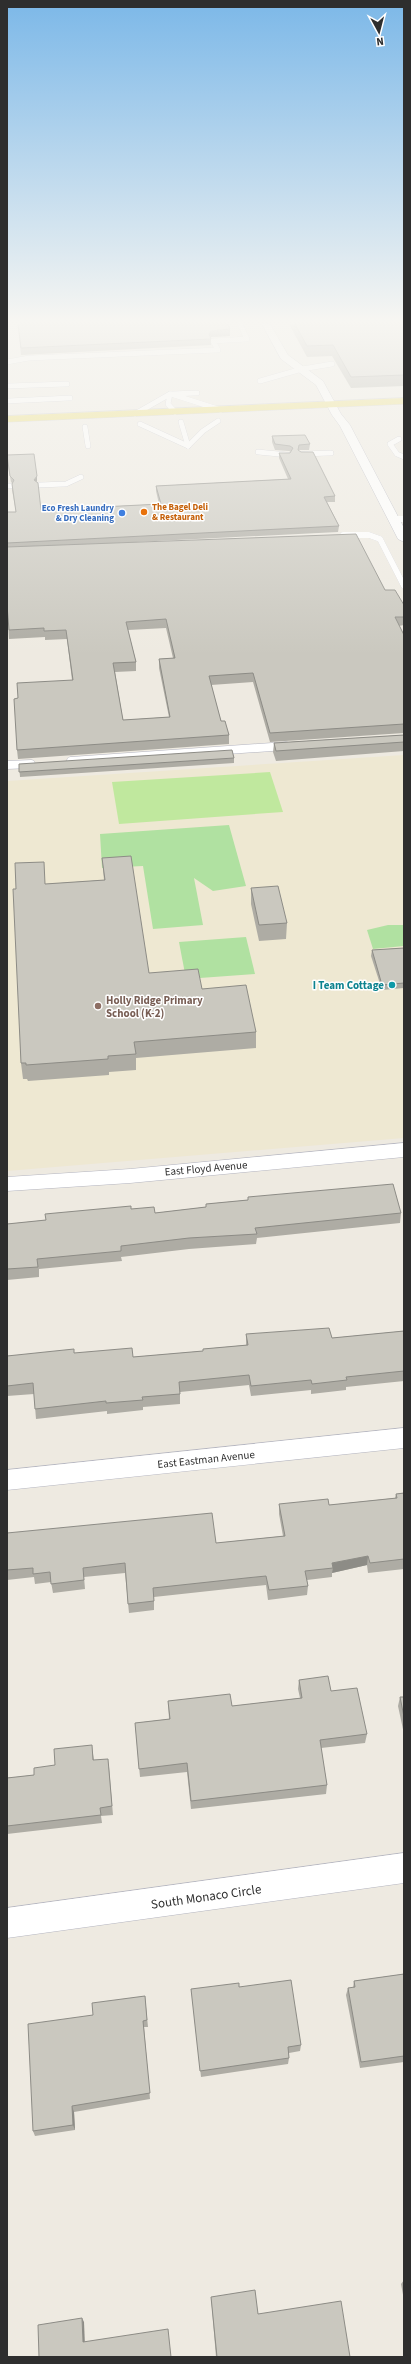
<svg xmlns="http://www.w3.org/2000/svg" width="411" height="2364" viewBox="0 0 411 2364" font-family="'Source Sans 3',sans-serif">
  <rect width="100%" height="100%" fill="#eeeae1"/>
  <polygon fill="#eee8d2" points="404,755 404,1138 7,1171 7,781"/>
  <g fill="#b0e1a1">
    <polygon points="229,825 246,886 213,891 194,878 203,925 153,929 143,866 102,868 100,834"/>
    <polygon points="388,925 404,925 404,946 373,949 367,930"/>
    <polygon points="246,937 255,974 186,979 179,942"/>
  </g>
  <polygon fill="#c0e89e" points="270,772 283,812 119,824 112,782"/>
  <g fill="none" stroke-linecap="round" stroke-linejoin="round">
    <defs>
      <g id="service-far2">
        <polyline points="7,362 29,358 218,350 213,341 247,339 240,324"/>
        <polyline points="260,381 302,369 332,364"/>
        <polyline points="7,386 67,384"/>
        <polyline points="170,394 168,404 175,412"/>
        <polyline points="174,395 221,410"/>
        <polyline points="7,401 70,398"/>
        <polyline points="135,414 170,394 197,393"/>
        <polyline points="181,422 188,446"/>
        <polyline points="140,424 188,446"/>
        <polyline points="85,427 88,446"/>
        <polyline points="399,439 390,444 397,454 404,457"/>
        <polyline points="188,446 203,431 218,421"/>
        <polyline points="258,452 289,455"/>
        <polyline points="301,454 331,453"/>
        <polyline points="38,485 66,484 81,477"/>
        <polyline points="7,486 11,486"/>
      </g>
      <g id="service-far1">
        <polyline points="394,519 404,519"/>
        <polyline points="343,535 369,535 380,539 404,586"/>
      </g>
      <g id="service">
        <polyline points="71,761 286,746"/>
        <polyline points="7,765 31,764"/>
      </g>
      <g id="minor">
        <polygon points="262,324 270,324 288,355 323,381 341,414 350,425 404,528 404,542 398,539 340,426 332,415 316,385 281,359"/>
        <polygon points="404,1143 404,1157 130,1183 7,1191 7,1177 130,1169"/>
        <polygon points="404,1428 404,1448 7,1490 7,1470"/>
        <polygon points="404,1853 404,1883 7,1938 7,1908"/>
      </g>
      <polygon id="primary" points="404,398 404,404 7,422 7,416"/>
    </defs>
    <use href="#service-far2" stroke="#b4b5c0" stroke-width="5.5"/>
    <use href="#service-far1" stroke="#b4b5c0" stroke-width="6"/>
    <use href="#service" stroke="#b4b5c0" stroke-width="9"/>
    <use href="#minor" stroke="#b4b5c0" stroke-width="1"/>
    <use href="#primary" stroke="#c9c9c9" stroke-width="1"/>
    <use href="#service-far2" stroke="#fff" stroke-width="5"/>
    <use href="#service-far1" stroke="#fff" stroke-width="6"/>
    <use href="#service" stroke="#fff" stroke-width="8"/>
    <use href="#minor" fill="#fff" fill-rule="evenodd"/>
    <use href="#primary" fill="#eadb6a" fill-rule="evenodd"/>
  </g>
  <g fill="#aeaca4" fill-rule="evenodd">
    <polygon points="18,324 230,329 230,336 211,337 211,345 21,355"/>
    <polygon points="289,324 404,324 404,386 351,388 332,356 307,357"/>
    <path d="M272,436l38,8 -1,6h-10v1l36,45v6h-8l12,24 -1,6 -202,10 249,48 19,15v20l-5,1 5,9v98l-134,9 -17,-60 -42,3 10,36 8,14v9l-211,15 -1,-9 1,-52 54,-18 -5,-41 -22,1v-3l-36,2 -2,-34v-93h9l-4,-22v-7l-1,-1 -4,-21v-6l30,26 -1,1 5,28 118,-6 -3,-13v-5l132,-7 -9,-21v-5h11l1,-1 -2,-1 -14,-1 -3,-8zM166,628l7,30 -14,1v9l10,49 -46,3 -8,-48 21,-1v-9l-8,-32z"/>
    <polygon points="404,735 404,751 276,761 273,752 274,743"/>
    <polygon points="234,758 234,763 20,777 19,764"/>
    <polygon points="102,858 149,973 202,989 256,1032 256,1048 136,1058 136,1070 109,1072 109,1075 28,1081 27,1079 23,1079 21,1063 16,889 46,884 104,880"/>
    <polygon points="251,888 287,923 286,939 259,941 251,904"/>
    <polygon points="404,948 404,988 382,990 371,956 372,950"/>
    <polygon points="248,1197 401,1213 400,1223 257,1238 256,1244 189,1249 121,1257 122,1261 39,1269 39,1277 7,1280 7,1224 46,1220 131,1209 155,1213 206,1207 206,1204 248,1200"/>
    <polygon points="404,1331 404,1381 346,1387 346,1390 311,1394 311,1390 251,1396 249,1385 180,1392 180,1404 143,1407 143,1410 107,1414 107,1411 36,1419 34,1394 7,1396 7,1356 74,1353 133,1357 203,1351 203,1349 246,1345 246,1334 332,1338"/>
    <polygon points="404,1493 404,1569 368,1573 367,1565 332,1573 332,1577 307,1580 308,1586 307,1595 268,1600 266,1585 246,1587 154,1597 154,1610 129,1613 125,1573 84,1577 85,1589 53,1593 51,1582 35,1584 34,1577 7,1580 7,1533 216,1543 283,1536 279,1514 279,1504 329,1505 395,1498 396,1494"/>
    <polygon points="299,1680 331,1691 367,1734 365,1743 321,1748 327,1785 326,1794 191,1809 187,1772 140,1777 135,1723 169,1719 168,1701 232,1706 300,1698 298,1689"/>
    <polygon points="400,1697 404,1697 404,1734 398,1706"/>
    <polygon points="93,1754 94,1760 109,1767 113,1815 101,1816 102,1823 7,1834 7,1778 34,1775 55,1765"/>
    <polygon points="404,1974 404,2062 360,2068 346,1995 348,1988 353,1988 354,1981"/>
    <polygon points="239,1987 301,2045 300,2051 289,2053 289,2058 288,2064 201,2077 192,1996 191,1989"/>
    <polygon points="145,1996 148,2027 144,2027 150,2099 74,2112 75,2130 35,2136 33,2131 93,2015"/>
    <polygon points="404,2280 404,2300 401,2284"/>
    <polygon points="211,2297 258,2314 350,2357 216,2357"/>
  </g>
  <g fill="#8d8c86">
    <polygon points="230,329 230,336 211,337 210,339 209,334 211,331"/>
    <polygon points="37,476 37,481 34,486 34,480"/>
    <polygon points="368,1556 367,1565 332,1573 333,1568 332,1563"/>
    <polygon points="72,2106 74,2112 75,2130 73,2125"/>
    <polygon points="82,2318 84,2322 85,2346 83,2342"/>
  </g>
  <g fill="#cac8bf" stroke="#8d8c86" fill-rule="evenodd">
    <polygon points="18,324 228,324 230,329 211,331 209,334 211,339 21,348"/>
    <polygon points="295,324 404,324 404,375 351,377 333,345 307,346"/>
    <polygon points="305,435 310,444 299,445 298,450 301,452 313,452 335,496 324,497 339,526 7,543 7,512 16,512 12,484 14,480 10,476 7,455 34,454 37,476 34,480 38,483 41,510 161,504 156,486 291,479 279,453 290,453 293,448 290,446 275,444 272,436"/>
    <path d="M356,534l29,56h10l9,15v12h-9l9,18v89l-134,9 -17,-60 -44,3 12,45h4l4,14 -212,15 -3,-51 4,-1 -1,-15 56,-3 -7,-50 -22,1v-3l-35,2 -2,-25v-58zM166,619l9,39 -16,1 11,58 -47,3 -10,-57 23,-1 -10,-40z"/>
    <polygon points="404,735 404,742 276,751 274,743"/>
    <polygon points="232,750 234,758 19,772 19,764"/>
    <polygon points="131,856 149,973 198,969 202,989 246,985 256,1032 134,1042 136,1054 108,1056 108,1059 26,1065 26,1063 21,1063 13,889 16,889 15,863 44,862 45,884 105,880 102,858"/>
    <polygon points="278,886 287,923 259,925 251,888"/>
    <polygon points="404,948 404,983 382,985 372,950"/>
    <polygon points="393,1184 401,1213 255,1228 257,1234 189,1238 121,1246 121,1251 37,1259 38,1267 7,1269 7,1224 46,1220 45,1214 131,1206 131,1209 154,1207 155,1213 206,1207 206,1204 248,1200 248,1197"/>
    <polygon points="329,1328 332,1338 404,1331 404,1371 346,1377 347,1380 312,1384 311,1380 251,1386 249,1375 179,1382 180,1394 142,1397 143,1400 106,1403 106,1401 35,1409 33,1383 7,1386 7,1356 74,1349 74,1353 132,1348 133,1357 203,1351 203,1349 248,1345 246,1334"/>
    <polygon points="404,1493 404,1559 370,1563 368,1556 332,1563 333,1568 305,1571 308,1586 269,1590 266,1576 246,1578 153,1588 154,1601 128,1604 125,1563 83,1568 84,1580 51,1584 50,1572 33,1574 33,1568 7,1570 7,1533 212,1513 216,1543 285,1536 279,1504 328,1499 329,1505 397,1498 396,1494"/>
    <polygon points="328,1676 331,1691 357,1688 367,1734 320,1740 327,1785 191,1801 187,1763 139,1769 135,1723 170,1719 168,1701 230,1694 232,1706 302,1698 299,1680"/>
    <polygon points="400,1697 404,1697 404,1717"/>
    <polygon points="92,1745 93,1760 108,1759 112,1806 100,1808 101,1815 7,1826 7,1778 34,1775 34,1768 55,1765 54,1749"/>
    <polygon points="404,1974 404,2056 361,2062 348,1988 355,1987 354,1981"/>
    <polygon points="291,1980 301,2045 288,2047 289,2058 200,2071 191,1989 239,1983 239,1987"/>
    <polygon points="145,1996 147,2020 143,2021 150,2093 72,2106 73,2125 33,2131 28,2024 93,2015 92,2003"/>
    <polygon points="255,2290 258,2314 341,2301 350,2357 217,2357 211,2297"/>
    <polygon points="82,2318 83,2342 168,2329 171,2357 39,2357 38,2325"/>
  </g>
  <linearGradient id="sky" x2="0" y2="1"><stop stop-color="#7cb8e8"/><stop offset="0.49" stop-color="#f7f6f2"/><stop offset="1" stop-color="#f7f6f2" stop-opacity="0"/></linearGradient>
  <rect width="411" height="655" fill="url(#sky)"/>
  <circle fill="#e8710a" stroke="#fff" stroke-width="1.5" cx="144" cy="512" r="4"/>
  <circle fill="#3f7fe0" stroke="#fff" stroke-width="1.5" cx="122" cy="513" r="4"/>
  <circle fill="#0f9aa8" stroke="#fff" stroke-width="1.5" cx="392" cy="985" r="4"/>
  <circle fill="#8d6e63" stroke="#fff" stroke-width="1.5" cx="98" cy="1006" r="4"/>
  <g text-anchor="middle" stroke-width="3" stroke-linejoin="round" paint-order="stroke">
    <g font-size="9" font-weight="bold" fill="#c56008" stroke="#fff" text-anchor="start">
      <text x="152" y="510">The Bagel Deli<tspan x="152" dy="10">&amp; Restaurant</tspan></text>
    </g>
    <g font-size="9" font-weight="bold" fill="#366cbe" stroke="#fff" text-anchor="end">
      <text x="114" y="511">Eco Fresh Laundry<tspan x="114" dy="10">&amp; Dry Cleaning</tspan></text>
    </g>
    <g font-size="11" font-weight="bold" fill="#0d838f" stroke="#fff" text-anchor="end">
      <text x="384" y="989">I Team Cottage</text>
    </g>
    <g font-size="11" font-weight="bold" fill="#785e54" stroke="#fff" text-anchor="start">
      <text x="106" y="1004">Holly Ridge Primary<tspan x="106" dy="13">School (K-2)</tspan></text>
    </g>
    <g font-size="11" fill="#2e2e2e" stroke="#fff">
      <text transform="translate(206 1168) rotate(-5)" y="4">East Floyd Avenue</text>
      <text transform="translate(206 1459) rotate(-6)" y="4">East Eastman Avenue</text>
    </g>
    <g font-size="13" fill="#2e2e2e" stroke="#fff">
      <text transform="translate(206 1896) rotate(-8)" y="5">South Monaco Circle</text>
    </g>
  </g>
  <rect width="411" height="2364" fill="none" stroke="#2e2e2e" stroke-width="16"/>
  <g transform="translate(379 32) rotate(173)" stroke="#ffffff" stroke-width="3" paint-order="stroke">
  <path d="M0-3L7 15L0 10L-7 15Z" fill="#2e2e2e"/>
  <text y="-6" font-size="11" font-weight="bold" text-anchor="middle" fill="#2e2e2e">N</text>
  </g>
</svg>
